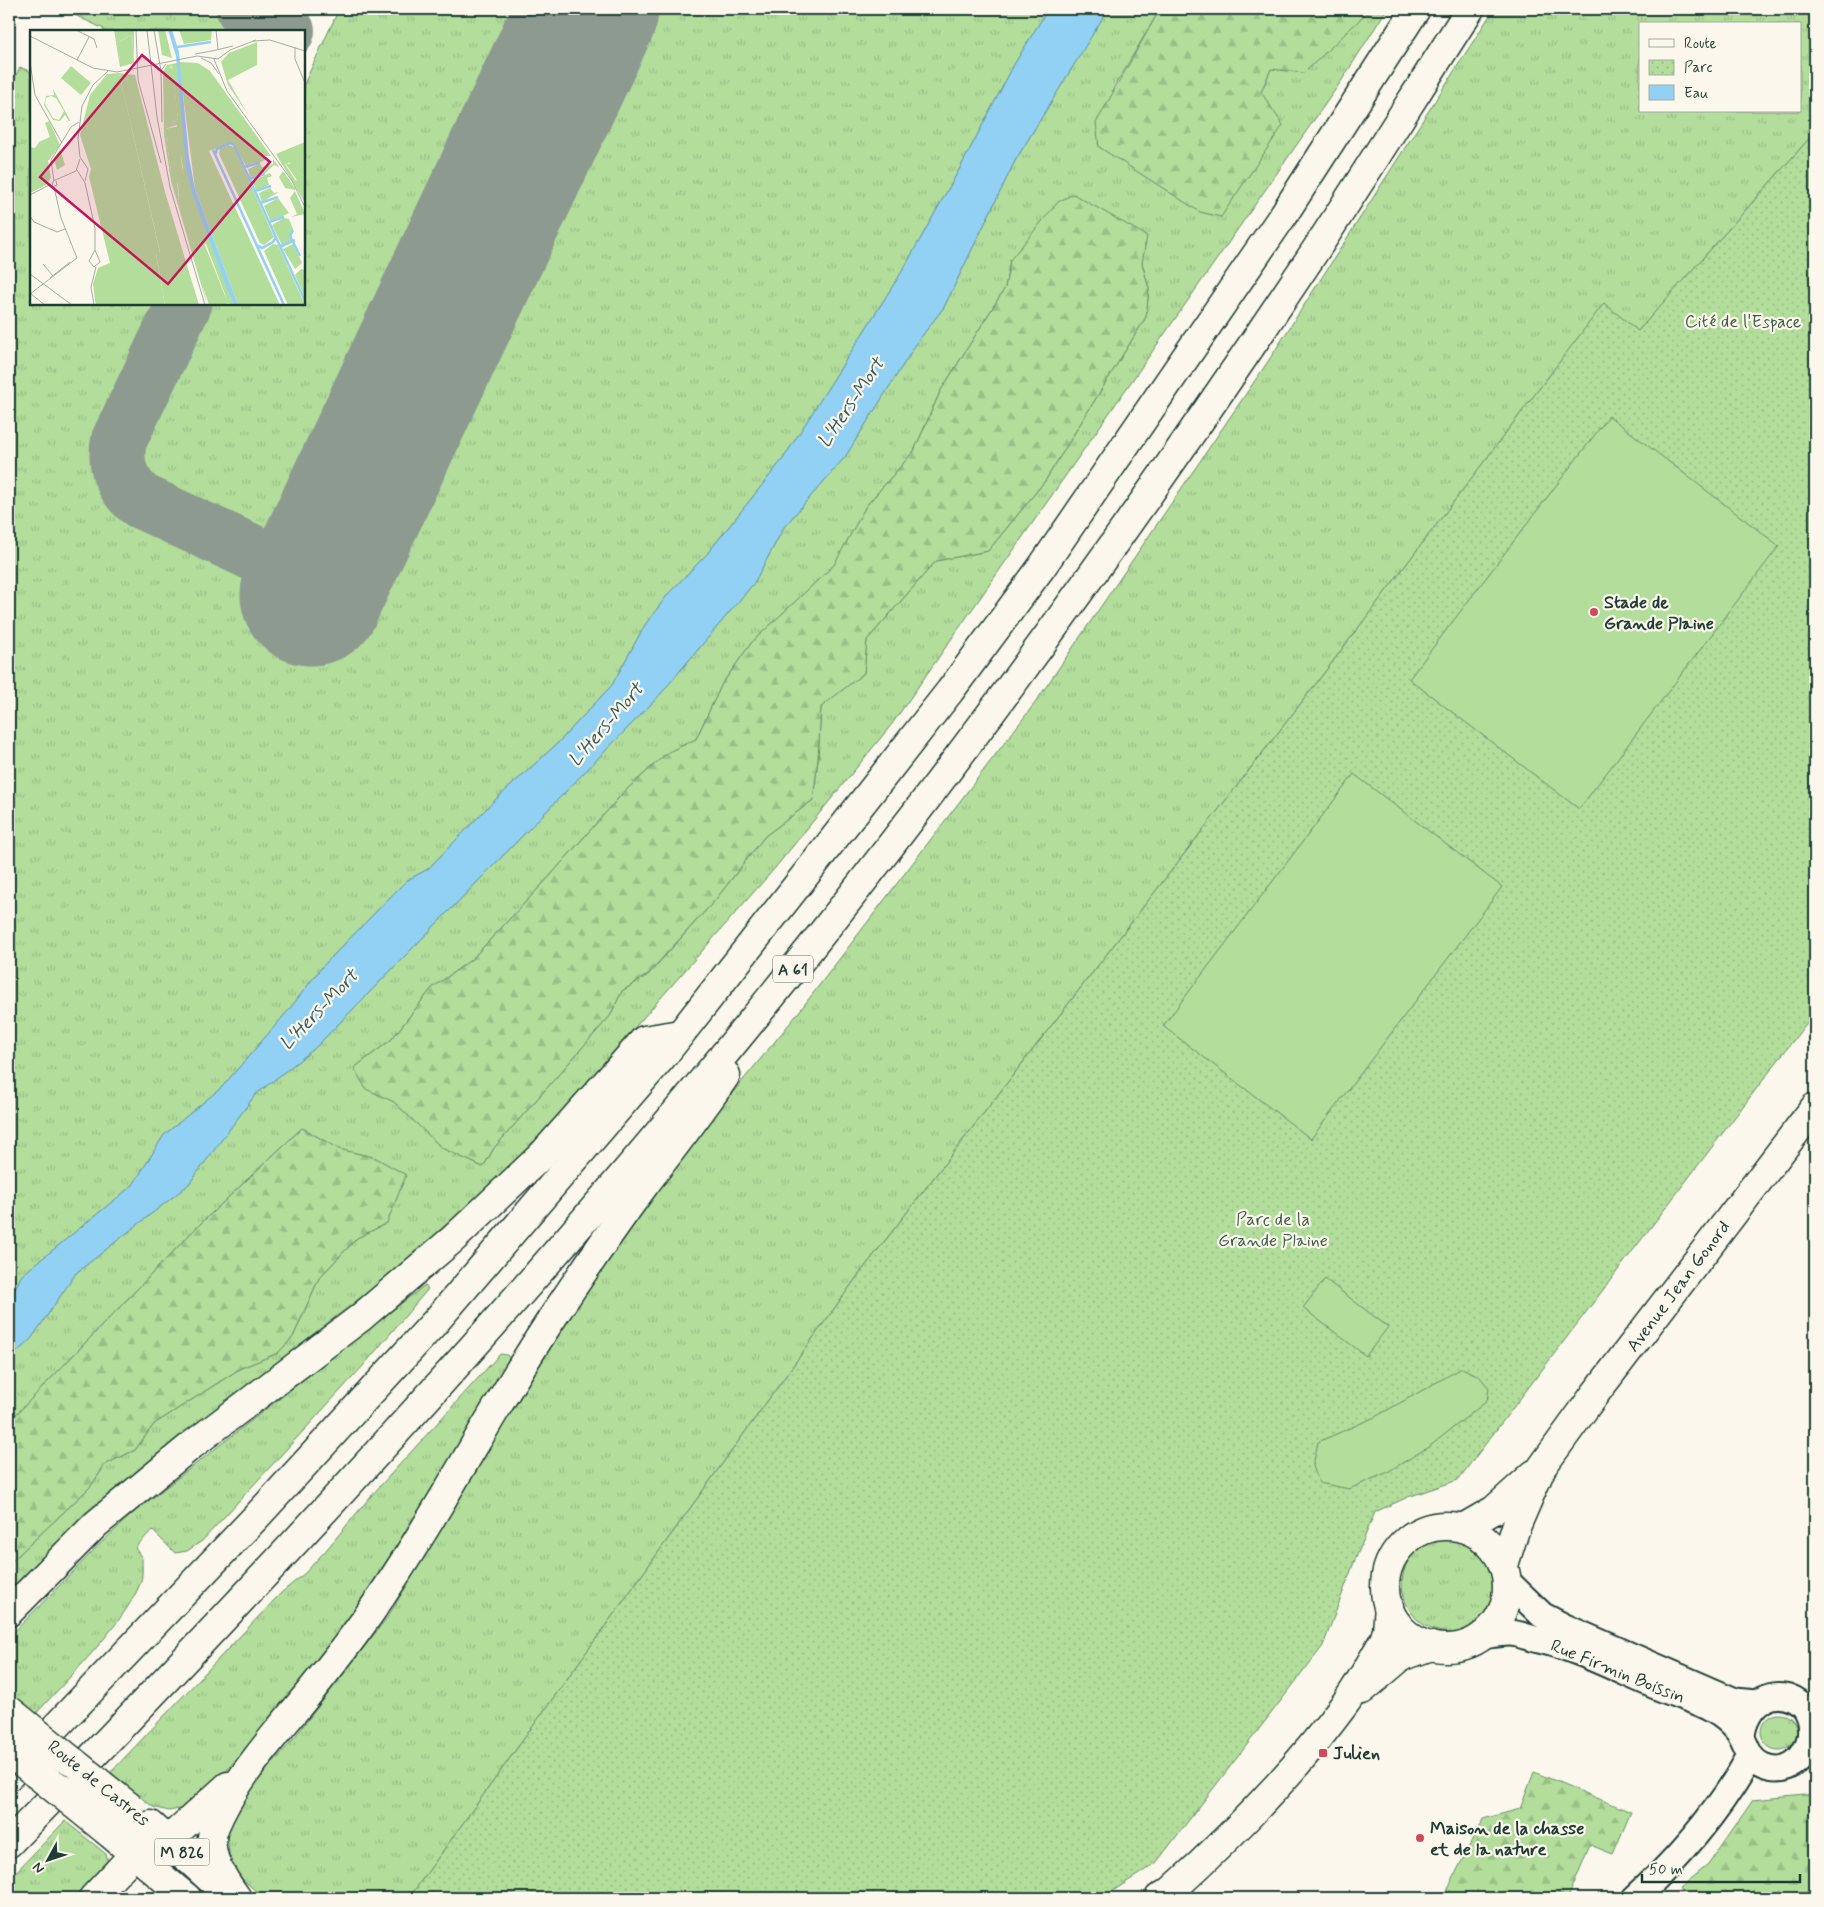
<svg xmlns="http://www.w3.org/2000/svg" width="1824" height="1907" viewBox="0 0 1824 1907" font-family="Mynerve,sans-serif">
  <defs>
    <pattern id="grass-tufts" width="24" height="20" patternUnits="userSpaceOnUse" patternTransform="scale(1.25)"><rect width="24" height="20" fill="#b2dd9b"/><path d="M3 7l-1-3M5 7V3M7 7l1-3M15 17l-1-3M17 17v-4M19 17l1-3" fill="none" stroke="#99bf86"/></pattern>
    <pattern id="forest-firs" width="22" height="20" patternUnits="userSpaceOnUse" patternTransform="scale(1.25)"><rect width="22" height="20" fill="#b2dd9b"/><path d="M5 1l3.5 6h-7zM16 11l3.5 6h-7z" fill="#99bf86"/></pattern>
    <pattern id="park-dots" width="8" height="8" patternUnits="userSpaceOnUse" patternTransform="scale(1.25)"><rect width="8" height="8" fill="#b2dd9b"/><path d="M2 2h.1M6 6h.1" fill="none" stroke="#99bf86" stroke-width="1.8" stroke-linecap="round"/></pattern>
  </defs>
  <rect width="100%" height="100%" fill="#fbf7ec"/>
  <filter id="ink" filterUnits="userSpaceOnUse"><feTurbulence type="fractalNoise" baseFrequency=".02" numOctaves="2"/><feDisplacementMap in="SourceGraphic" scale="10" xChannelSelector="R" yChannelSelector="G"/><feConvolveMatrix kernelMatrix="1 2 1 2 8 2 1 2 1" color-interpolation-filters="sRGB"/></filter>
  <g filter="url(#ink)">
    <g fill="url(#grass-tufts)" stroke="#688d68" fill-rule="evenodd">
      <polygon points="62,9 221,9 263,31 103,31 104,29"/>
      <path d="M339,9h198l-238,502c-8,8 -22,21 -34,23 -14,2 -116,-41 -125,-52 -3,-4 -8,-13 -8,-17 -3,-33 51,-128 67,-161h105v-220z"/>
      <path d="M637,9h411l-33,54 -56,107 -56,100 -120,189 -76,95 -38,39 -24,32 -33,60 -53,57 -67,61 -64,66 -22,12 -84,86 -34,44 -66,76 -58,48 -31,50 -111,90 -13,25v-1210l11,-23 11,5v232h137l-60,126c-12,38 -4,56 25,83l216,104z"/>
      <path d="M1108,9h52l-48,82 149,1 10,-23 100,-60h16l-45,71 -450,644 -117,144 -233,265 -47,48 -108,96 -214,166 -79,65 -85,83v-27l81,-77 16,-23 29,-14 19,-26 87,-56 37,-15 15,-16 26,-59 38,-40 30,-15 -11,-65 -37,-9 -37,-21 -106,100 -187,194v-63l22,-20 45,-66 112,-88 67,-90 60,-47 343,-351 96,-114 30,-56 61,-70 73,-116 26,-34 71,-146zM1010,260l132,3 7,26 -3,28 -101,164 -57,70 -52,10 -69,79 -3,33 -43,33 -3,53 -5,41 -48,36 -49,63 -68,76 -26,16 -12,25 -116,132 -11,19 -41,-19 -48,-46 -40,-34 37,-28 41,-52 40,-29 78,-83 73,-83 44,-40 29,-14 26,-55 30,-42 83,-77 31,-59 48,-55 26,-59 65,-104z"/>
      <path d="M1494,9h321v123l-177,199 -34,-27 -289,381 -458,592 -448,621h-145l-29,-25 -5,-11 -3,-28 2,-7 18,-35 43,-49 99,-128 189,-316 133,-180 84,-102 240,-314 232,-340zM1640,24h160v87h-160z"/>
      <path d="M425,1285l3,4 -65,77 -161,175 -15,10 -12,2 -23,-23 -17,18 7,10c0,8 1,19 -2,26 -18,43 -75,97 -106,132l-25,-20v-59l90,-92 34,-32z"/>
      <polygon points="500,1354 507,1355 512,1360 369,1597 291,1694 216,1783 186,1811 183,1808 169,1811 153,1807 110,1773 281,1593 305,1573 327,1549 371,1496"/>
      <circle cx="1451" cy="1584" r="49"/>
      <circle cx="1779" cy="1732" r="18"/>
      <path d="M65,1821l41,33c7,18 -15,33 -27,44h-70v-19z"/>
    </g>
    <g fill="url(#forest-firs)" stroke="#688d68">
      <polygon points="1160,9 1371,9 1304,73 1271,69 1261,92 1283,125 1221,217 1200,212 1099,147 1096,123"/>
      <polygon points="1073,194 1147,236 1142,263 1149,289 1146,317 1045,481 988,551 936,561 867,640 864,673 821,707 818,759 813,800 765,836 716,899 647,975 622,991 610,1016 494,1148 483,1167 442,1148 394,1102 366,1089 354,1068 391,1040 432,988 472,959 550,876 623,793 667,753 696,739 722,684 752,642 834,565 866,506 914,451 940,392 1005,288 1010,260 1058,202"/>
      <polygon points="302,1128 339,1149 376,1158 406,1175 387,1223 357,1238 319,1278 293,1337 278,1353 241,1368 154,1424 135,1450 106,1464 90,1487 9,1564 9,1422 196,1228"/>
      <polygon points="1534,1772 1631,1812 1613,1854 1590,1845 1568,1898 1443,1898 1483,1819 1520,1809"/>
      <polygon points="1815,1794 1815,1898 1677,1898 1681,1887 1708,1865 1753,1800"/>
    </g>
    <polygon fill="url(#park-dots)" stroke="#688d68" points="1815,132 1815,1012 1458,1480 1408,1497 1375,1512 1353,1565 1323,1646 1156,1863 1102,1898 409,1898 857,1277 1315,685 1604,303 1638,331"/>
    <g fill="#b2dd9b" stroke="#688d68">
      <polygon points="1609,416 1779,546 1579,809 1409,679"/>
      <polygon points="1354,774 1502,887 1311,1139 1163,1026"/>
      <polygon points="1325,1279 1388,1327 1366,1356 1303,1308"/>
      <polygon points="1462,1368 1479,1376 1489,1388 1487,1401 1430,1446 1386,1473 1349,1489 1319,1483 1313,1466 1318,1442 1375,1417"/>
    </g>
    <polygon fill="#93d1f4" stroke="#6596a7" points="1048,9 1108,9 1015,161 944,307 918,341 845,457 784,527 754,583 658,697 315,1048 255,1095 188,1185 76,1273 31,1339 9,1359 9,1300 22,1275 133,1185 164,1135 222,1087 288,1011 322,967 406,881 428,869 492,803 559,742 612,685 645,625 669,593 707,554 783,459 903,270 959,170 1015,63"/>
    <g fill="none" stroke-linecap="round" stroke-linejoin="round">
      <g stroke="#8d9a90" stroke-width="56">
        <polyline points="244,9 282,26 287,31"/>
        <path d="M184,304l-65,136c-5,25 2,45 22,61l132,61c32,9 44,-2 65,-24"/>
      </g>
      <polyline stroke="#8d9a90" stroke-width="141" points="311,595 588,9"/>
      <defs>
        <g id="minor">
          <polyline points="1507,1581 1542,1615 1565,1627 1735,1701 1757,1703"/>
          <path d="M1482,1636c9,-1 18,-3 27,-3 8,0 18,4 26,6 51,11 98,40 148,58 20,7 41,16 54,33 10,12 9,29 26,36 36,15 61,-32 40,-60 -27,-25 -58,-2 -61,30"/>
          <path d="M1635,1898c44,-40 86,-90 115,-142"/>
        </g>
        <g id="tertiary">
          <circle cx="1446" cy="1587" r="61"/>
          <polyline points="1463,1528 1494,1510 1534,1474"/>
          <polyline points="1504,1565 1516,1527 1542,1467 1595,1394 1815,1107"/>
          <polyline points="1362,1690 1401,1657 1431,1646"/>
          <path d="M1159,1898l12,-7c63,-57 122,-117 173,-186 15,-20 27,-43 40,-65l3,-9 2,-25"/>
        </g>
        <g id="primary">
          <polyline points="151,1825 231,1898"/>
          <polyline points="108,1832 187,1898"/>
        </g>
        <g id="motorway">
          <polyline points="9,1612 96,1524 192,1445 360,1318 453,1239 542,1155 644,1040 680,1034"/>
          <polyline points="9,1776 258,1515 436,1321 664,1055 950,691 1041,568 1284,214 1416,9"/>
          <polyline points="119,1821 169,1839"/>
          <path d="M9,1843c279,-288 553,-583 803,-897 179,-225 346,-459 505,-698 52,-79 102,-160 153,-239"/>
          <polyline points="93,1898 134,1854 169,1839 228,1786"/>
          <path d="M237,1898c-15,-21 -33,-46 -22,-72 15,-36 42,-69 66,-99 31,-37 61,-74 89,-114 64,-92 116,-193 177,-287 31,-47 63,-94 96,-139 28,-37 57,-73 83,-112"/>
        </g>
      </defs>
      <use href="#minor" stroke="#1f3d34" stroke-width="29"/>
      <use href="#tertiary" stroke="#1f3d34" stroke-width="31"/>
      <use href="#primary" stroke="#1f3d34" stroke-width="31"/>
      <use href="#motorway" stroke="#1f3d34" stroke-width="31"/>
      <use href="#minor" stroke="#fbf7ec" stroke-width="25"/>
      <use href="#tertiary" stroke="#fbf7ec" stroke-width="28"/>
      <use href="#primary" stroke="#fbf7ec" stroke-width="28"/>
      <use href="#motorway" stroke="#fbf7ec" stroke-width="28"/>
      <defs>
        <g id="primary-bridge">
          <polyline points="9,1710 131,1808"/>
          <polyline points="9,1752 108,1832"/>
        </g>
        <g id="motorway-bridge">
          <polyline points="9,1730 24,1740 74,1762"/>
          <polyline points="33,1772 119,1821"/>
        </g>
      </defs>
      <use href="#primary-bridge" stroke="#1f3d34" stroke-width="31" stroke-linecap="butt"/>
      <use href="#motorway-bridge" stroke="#1f3d34" stroke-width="31" stroke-linecap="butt"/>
      <use href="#primary-bridge" stroke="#fbf7ec" stroke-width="28"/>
      <use href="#motorway-bridge" stroke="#fbf7ec" stroke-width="28"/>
    </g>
  </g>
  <g fill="#d1495b" stroke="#fbf7ec" stroke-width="2">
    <circle cx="1594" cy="612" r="5"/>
    <rect x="1318" y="1748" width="10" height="10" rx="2.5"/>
    <circle cx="1420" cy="1838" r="5"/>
  </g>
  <g text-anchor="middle" stroke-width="4.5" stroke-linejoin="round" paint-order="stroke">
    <g fill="#fbf7ec" stroke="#61756b" stroke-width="1">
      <rect x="773" y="955.5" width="40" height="27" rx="4"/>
      <rect x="154.5" y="1838.5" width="55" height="27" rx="4"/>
    </g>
    <g font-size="16" font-weight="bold" fill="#1f3d34">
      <text x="793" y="975">A 61</text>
      <text x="182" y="1858">M 826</text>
    </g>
    <g font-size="18" fill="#3c5d49" stroke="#fbf7ec">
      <text x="1743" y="327">Cité de l'Espace</text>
      <text x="1273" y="1225">Parc de la<tspan x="1273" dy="21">Grande Plaine</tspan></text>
    </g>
    <g font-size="18" font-weight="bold" fill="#1f3d34" stroke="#fbf7ec" text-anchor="start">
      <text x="1604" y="608">Stade de<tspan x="1604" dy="21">Grande Plaine</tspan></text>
      <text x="1333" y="1759">Julien</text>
      <text x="1430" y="1834">Maison de la chasse<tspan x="1430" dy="21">et de la nature</tspan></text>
    </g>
    <g font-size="18" fill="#1f3d34" stroke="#fbf7ec">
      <text transform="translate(1678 1286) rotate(-53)" y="6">Avenue Jean Gonord</text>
      <text transform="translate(1618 1671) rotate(22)" y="6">Rue Firmin Boissin</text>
      <text transform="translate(99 1783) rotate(39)" y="6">Route de Castres</text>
    </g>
    <g font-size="19" font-style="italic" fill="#365b5a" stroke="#fbf7ec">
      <text transform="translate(850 402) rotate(-56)" y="7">L'Hers-Mort</text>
      <text transform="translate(605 724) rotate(-49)" y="7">L'Hers-Mort</text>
      <text transform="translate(318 1009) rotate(-46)" y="7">L'Hers-Mort</text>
    </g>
  </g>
  <g transform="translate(30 30)">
    <rect width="275" height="275" fill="#fbf7ec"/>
    <path d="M149,0h33l-1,10 -27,4zM102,5l2,28 -14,4 -4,-24zM227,12v23l-29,15 20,35 -20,-30 -7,-23 8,-9zM149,32l19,1 12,8 61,85h-8l2,4 -18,8 -14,-25 -24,8 71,154h-42l-43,-116zM147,33l12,117 45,125 -10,-3 2,-5 -20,-53 -13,-3 14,64 -36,-124 -7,-46 -1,-63 4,-7zM142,36l6,53 -7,3 -7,-15v-36zM147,95l8,61 9,27 -6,11 -9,-19 -2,-28 -6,-5 -6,-43zM89,43l16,2 30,117 34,113h-34l-9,-52 4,-1zM275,112l-7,18 -13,4 11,17 3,-8 6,4v26l-29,-49zM198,115l6,2 40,90 -10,8 -4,-2 -41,-89 1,-5zM243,129l6,8 -5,-2 -10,9 -14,3 -2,-8 12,-5 2,3 6,-1 5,-2zM253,141l12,17v2l-10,-2 -6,-11zM240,143l2,3 -5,2 2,7 -13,5 -3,-9zM240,158l4,5 5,-1 -17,10 -3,-9zM265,161l10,23 -14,3 6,-3 -7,-16zM248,168l11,15 -18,9 -7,-16zM254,188l5,1 4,10 -2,12 -9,4 -10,-20zM243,214l5,1 27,60h-17l-24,-54zM263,214l9,19 -7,6 -12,-20zM271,239l4,1v28l-10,-23z" fill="#b2dd9b" fill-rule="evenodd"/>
    <path d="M84,0h20v28l-2,-23 -16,8zM128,0h7l7,28 -10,-3zM140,34l3,7 5,48 -9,4 -5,-16v-36l3,-5 4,2zM19,91l11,24 -12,16 3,17 -5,7 -16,8v-46l5,1 4,-6 11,-5 -5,-14zM149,96l3,41 15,55 -7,4 -6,-5 -5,-16 -1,-21 -7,-12 -6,-43zM275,114v33l-6,-4v10l-14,-20 5,1 -1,-4 6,-3 3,2 1,-11zM30,119l5,16 -8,5 -3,-12zM168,198l28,70 -1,4 4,3h-20l-17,-52 2,-10 -4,-2 -3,-9z" fill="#b2dd9b"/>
    <path d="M89,43l41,180 -4,1 9,51h-69l-1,-5 -2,-16 5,-16 12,-5 -21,-86 2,-8 -11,-34 10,-40 17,-21z" fill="#b2dd9b"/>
    <path d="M41,36l20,17 -10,12 -20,-17zM23,59l17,31 -1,1 -4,-6 -5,6 -7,-1 -9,-15 2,-9 8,-1zM21,66l5,2 8,13 -5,9 -6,-2 -8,-14 1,-6zM106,152l6,27 -16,4 -6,-27zM115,188l7,29 -18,4 -7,-29z" fill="#b2dd9b" fill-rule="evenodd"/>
    <path d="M138,0h4l7,22 10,106 6,31 43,116h-4l-8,-19 -34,-93 -6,-26 -10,-111z" fill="#93d1f4"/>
    <path fill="none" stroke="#93d1f4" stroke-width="2.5" d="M147,17l34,-5M183,120l71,155M185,125l2,-6 13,-6 4,2 71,156M214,137l16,-4M219,149l16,-5M225,161l16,-5M230,173l18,-6M239,192l15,-5M263,200l-3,6 10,20M248,214l4,2 13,-6M227,215l5,3 11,-6 3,-5"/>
    <path fill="none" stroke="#a3ada2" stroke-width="1" d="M46,0l18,9 3,9M106,0l2,50 23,83M117,0l10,87 13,70 35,118M124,0l7,41M186,0l2,19M0,6l63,32 24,4 80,-16 21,3 12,-9 26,-10M223,11l17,-1 35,11M265,17v12l10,24M182,21l21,-5M165,24l17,-3M171,28l10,5 8,11M184,29l13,32 65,90 13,26M47,30l12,-23M0,32l5,33 27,48M132,92l-1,-51 5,-7M47,140l8,13 10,45v22l5,12 -6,5 -5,-6 6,-11M24,151l-3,-21 20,-33 8,-5M26,151l1,4 -5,2 1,-6 23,-10 4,-12M55,151l3,-12 -8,-12 -2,-18 4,-33 11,-21 15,-14M24,157l7,31 16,40M0,165l21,-11M0,186l4,6 23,10 8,-3M13,234l10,12M0,244l42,31M20,248l20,-16M0,264l47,-36M1,264l14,11M64,275l-3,-18 5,-20"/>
    <path fill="#c2185b" fill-opacity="0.15" stroke="#c2185b" stroke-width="2.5" d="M112,25l128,107 -102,122 -128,-107z"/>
    <rect width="275" height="275" fill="none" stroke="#1f3d34" stroke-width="2.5"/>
  </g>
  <rect width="1824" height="1907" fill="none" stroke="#fbf7ec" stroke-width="30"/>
  <rect x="15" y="15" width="1794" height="1877" fill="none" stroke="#1f3d34" stroke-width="2" filter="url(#ink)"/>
  <rect x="1639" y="22" width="162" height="90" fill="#fbf7ec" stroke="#a3ada2"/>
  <rect x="1649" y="39" width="25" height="8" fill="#fbf7ec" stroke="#a3ada2"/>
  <text x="1684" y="48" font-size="15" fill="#1f3d34">Route</text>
  <rect x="1649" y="60" width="25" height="15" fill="url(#park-dots)" stroke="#a3ada2"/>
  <text x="1684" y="72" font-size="15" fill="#1f3d34">Parc</text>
  <rect x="1649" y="85" width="25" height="15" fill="#93d1f4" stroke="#a3ada2"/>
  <text x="1684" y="98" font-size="15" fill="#1f3d34">Eau</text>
  <g transform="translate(48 1860) rotate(230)" stroke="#fbf7ec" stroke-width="4" paint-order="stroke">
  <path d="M0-4L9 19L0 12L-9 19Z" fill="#1f3d34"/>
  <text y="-8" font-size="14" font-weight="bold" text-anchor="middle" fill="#1f3d34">N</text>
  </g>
  <path d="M1642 1874v8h158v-8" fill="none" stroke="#1f3d34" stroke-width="2.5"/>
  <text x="1649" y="1874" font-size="15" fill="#1f3d34" stroke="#fbf7ec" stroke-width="4" paint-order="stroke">50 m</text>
</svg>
